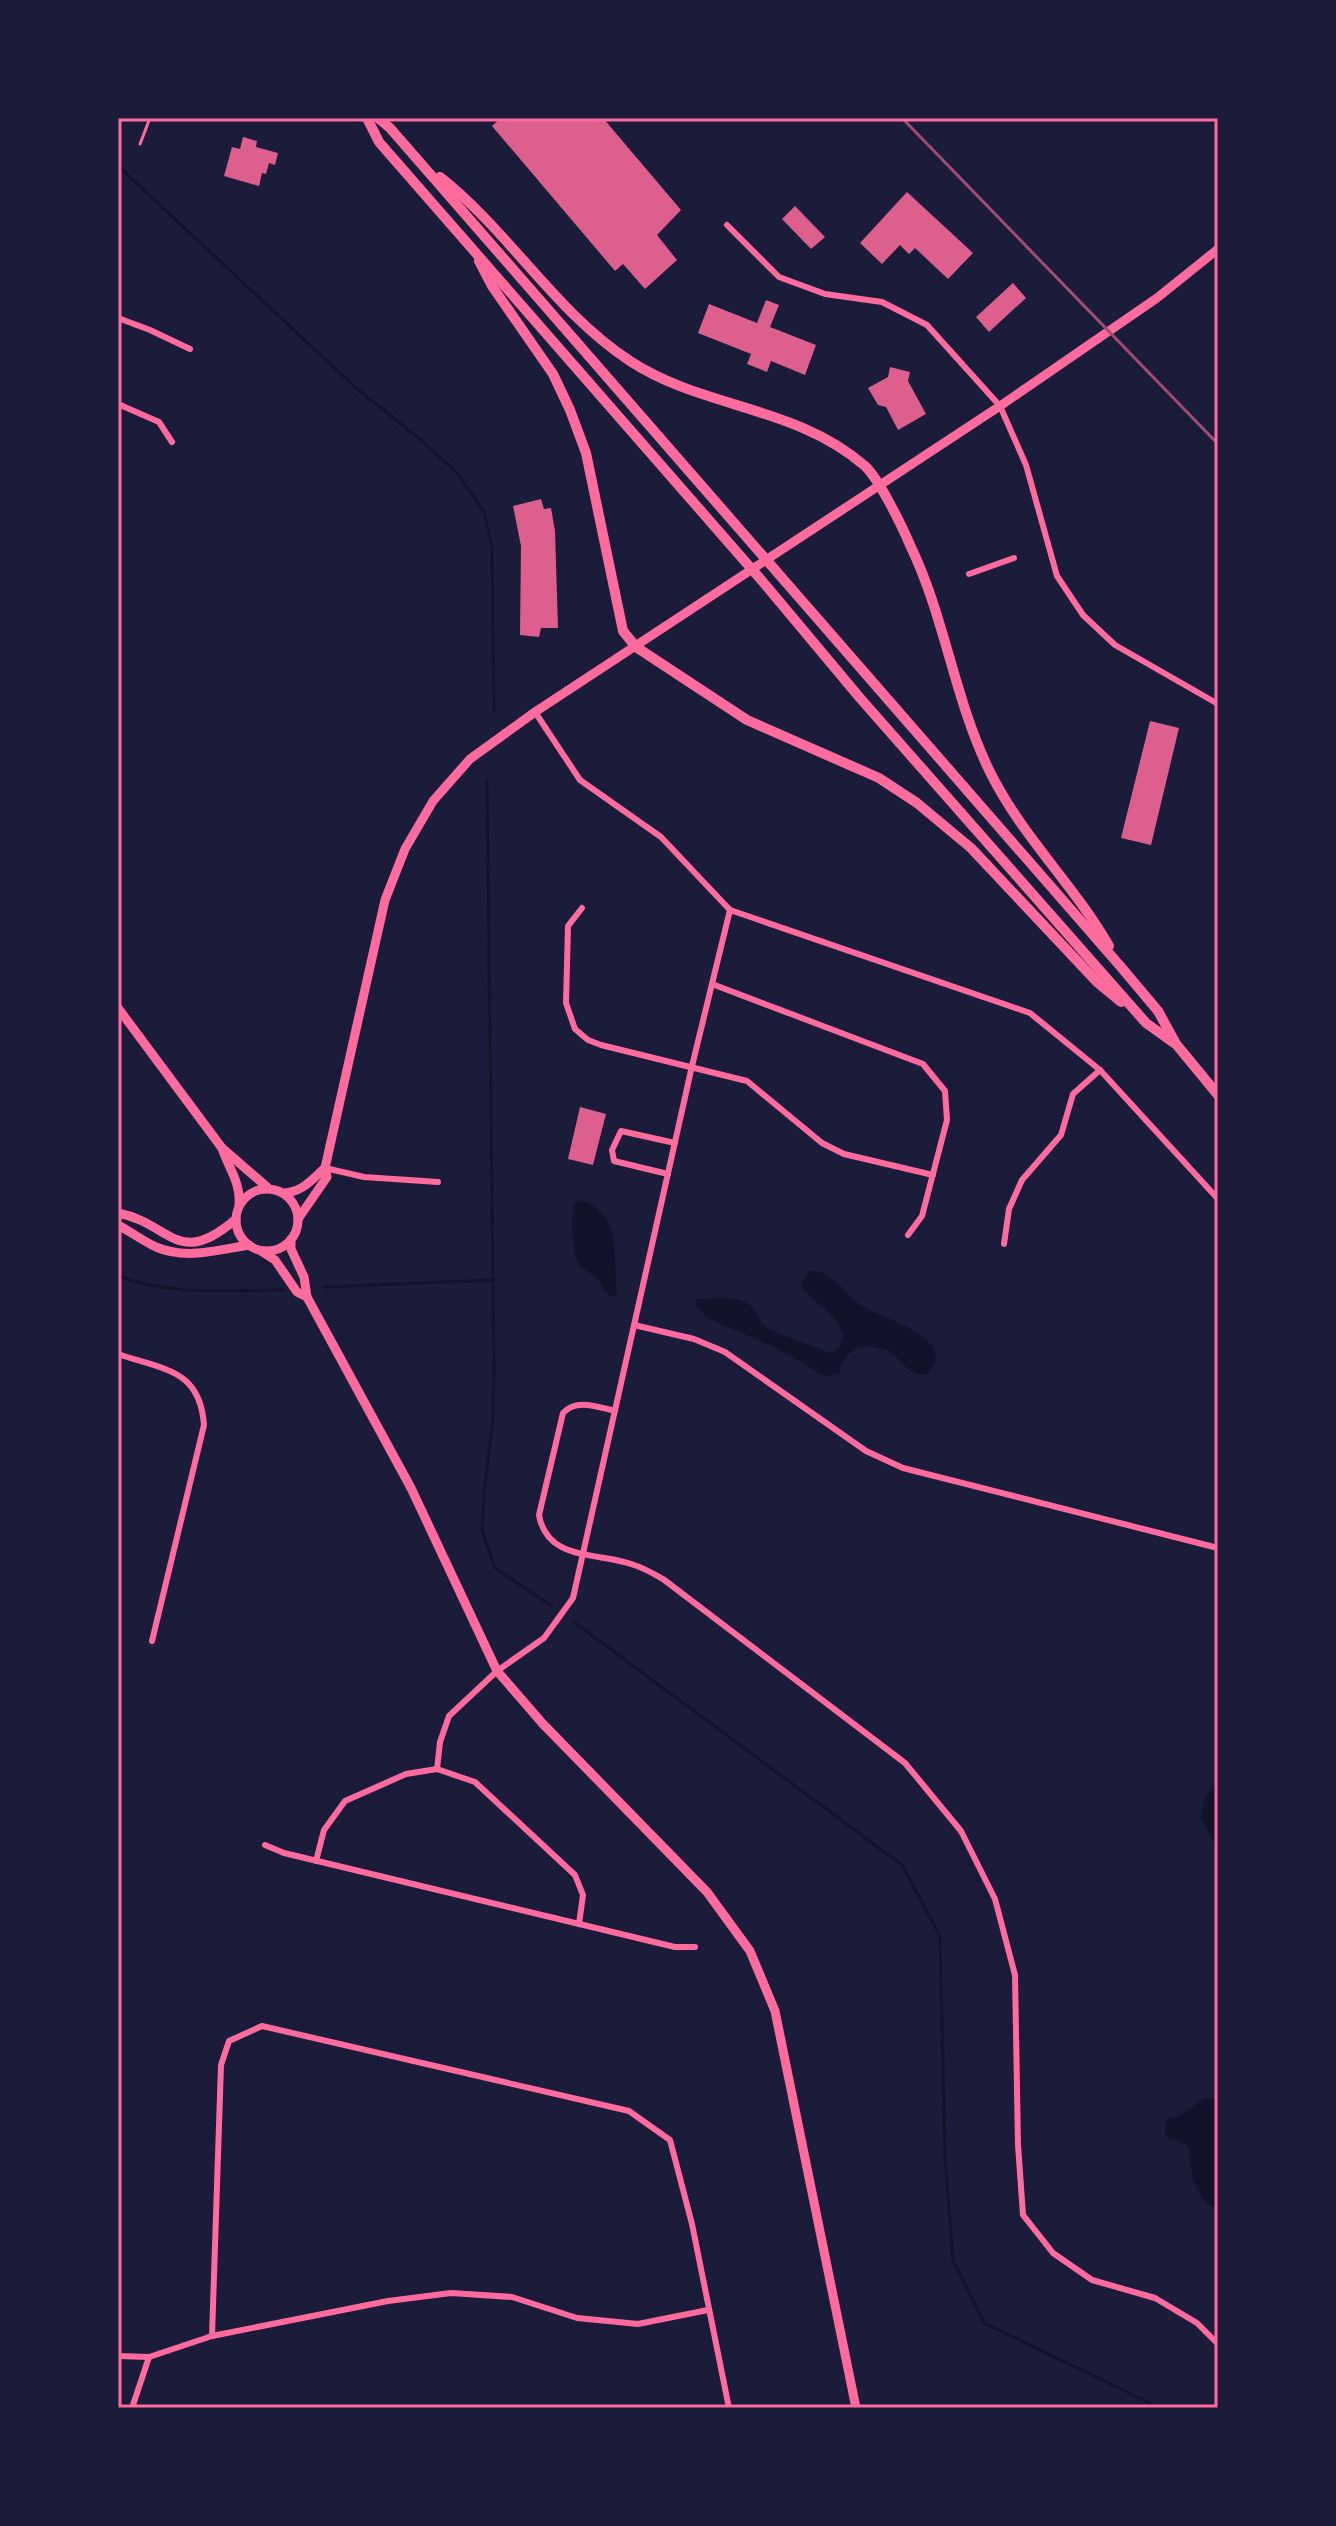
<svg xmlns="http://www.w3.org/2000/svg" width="1336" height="2526" viewBox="0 0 1336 2526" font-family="'PT Sans',sans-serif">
  <rect width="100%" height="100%" fill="#1b1b3a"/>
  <g fill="#12122b">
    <path d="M581,1200c45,17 30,57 36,93l-3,4c-10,-3 -10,-9 -16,-17 -5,-7 -14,-9 -19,-16 -7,-10 -9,-52 -4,-62z"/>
    <path d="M809,1271c25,-2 36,25 55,36 22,13 97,32 63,68 -23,-3 -22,-12 -38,-24 -5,-3 -13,-4 -19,-4 -19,0 -27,9 -31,27l-11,2 -11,-4 -39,-23 -70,-31 -13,-13 1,-6c17,1 46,-5 57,9 6,8 7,15 15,21l65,25 7,-8 3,-11c-7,-24 -30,-30 -42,-50z"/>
    <polygon points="1218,1785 1218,1869 1216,1846 1201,1818 1205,1796"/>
    <path d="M1204,2098l14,1v110c-23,-6 -29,-42 -29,-62l-10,-7 -9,1 -5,-6v-12l3,-5 12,-2z"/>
  </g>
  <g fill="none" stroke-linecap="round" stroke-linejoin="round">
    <g stroke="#12122b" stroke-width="3">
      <polyline points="118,166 356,388 421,440 457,473 484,512 492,547 494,711"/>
      <polyline points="487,781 494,1369 493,1417 484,1494 482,1530 495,1568 552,1606"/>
      <path d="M118,1276c52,20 112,14 167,14"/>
      <polyline points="324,1287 494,1280"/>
      <polyline points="574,1622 902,1865 940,1936 945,2156 953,2260 984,2323 1148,2402 1154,2408"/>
    </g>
  </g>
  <g fill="#dd5f8e">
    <polygon points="501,118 603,118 681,210 657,235 677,260 645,289 623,264 615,271 492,126"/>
    <polygon points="243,137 257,141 256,147 278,153 275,165 269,163 266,174 262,173 259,186 224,176 232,147 240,149"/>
    <polygon points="907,192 973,253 948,279 915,248 909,254 900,245 882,264 860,243"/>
    <polygon points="795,206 825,237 811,249 782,219"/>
    <polygon points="1013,283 1026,298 989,332 976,317"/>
    <polygon points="766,300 779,305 770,327 816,345 805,375 771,361 767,372 747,364 751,354 698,333 709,304 757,323"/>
    <polygon points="890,367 910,372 908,381 926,414 898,430 886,407 878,405 868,388 888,377"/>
    <polygon points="541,499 544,509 551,508 555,531 558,628 541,628 539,637 520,635 521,546 513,506"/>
    <polygon points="1150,721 1179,728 1151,845 1121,838"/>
    <polygon points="580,1107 606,1114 593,1165 568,1159"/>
  </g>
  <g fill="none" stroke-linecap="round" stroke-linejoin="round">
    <polyline stroke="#ff6b9d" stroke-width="3" points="140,144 150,118"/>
    <g stroke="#ff6b9d" stroke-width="6">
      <polyline points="727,225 779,277 825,294 882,302 927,325 1000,406 1026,465 1057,576 1083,615 1115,645 1218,704"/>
      <polyline points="118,318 150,330 190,349"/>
      <polyline points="118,404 159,422 172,442"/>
      <polyline points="969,574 1014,558"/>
      <polyline points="535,712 580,780 661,837 730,910 1030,1013 1100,1070"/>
      <polyline points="582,908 568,926 566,1003 575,1029 588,1040 601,1045 747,1081 822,1143 844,1154 933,1175"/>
      <polyline points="712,984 923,1064 945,1091 947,1120 922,1216 908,1235"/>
      <polyline points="325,1168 364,1177 438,1182"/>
      <polyline points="668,1174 614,1161 612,1150 621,1131 675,1143"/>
      <polyline points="1004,1244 1009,1209 1022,1180 1061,1135 1073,1094 1100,1070 1218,1199"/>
      <polyline points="634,1325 694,1339 725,1352 866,1451 903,1468 1218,1548"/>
      <path d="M118,1354c46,16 82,15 86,71l-52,216"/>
      <path d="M615,1411c-18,-4 -38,-13 -52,2l-24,102c8,47 61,37 95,50 10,3 20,9 29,14l242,184 56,68 34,68 20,76 3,170 5,70 30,38 39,27 63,18 42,25 21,21"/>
      <polyline points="437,1769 440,1742 449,1716 497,1671 544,1638 573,1598 692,1066 730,910"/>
      <polyline points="265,1845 284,1853 675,1947 695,1947"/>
      <polyline points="316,1861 324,1830 345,1801 406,1774 437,1769 475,1782 575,1875 583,1895 579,1924"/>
      <polyline points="212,2336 221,2065 229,2041 262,2026 629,2111 670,2140 692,2224 729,2408"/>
      <polyline points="118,2356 149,2357 212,2336 388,2301 451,2293 512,2297 577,2318 638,2324 708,2310"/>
      <polyline points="132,2408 149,2357"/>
    </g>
    <g stroke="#ff6b9d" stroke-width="9">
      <path d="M118,1008l104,140c7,21 19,35 17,57"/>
      <polyline points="222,1148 267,1187"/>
      <circle cx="267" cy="1220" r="31"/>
      <path d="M283,1193c20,-1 28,-13 42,-25"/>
      <path d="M118,1213c53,10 59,57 118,6"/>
      <polyline points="298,1219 327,1177 325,1168 385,900 405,849 433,801 470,759 535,712 1000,406 1157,298 1218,249"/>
      <path d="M118,1225c13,7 25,16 38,22 30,13 62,3 93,-2"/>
      <polyline points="291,1239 291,1249 304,1277 307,1297 411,1488 497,1671 543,1724 707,1892 750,1951 775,2011 856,2408"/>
      <polyline points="261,1251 275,1260 297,1292 307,1297"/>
    </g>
    <g stroke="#ff6b9d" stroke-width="10">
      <polyline points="367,118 379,142 763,582 860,698 1146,1023 1174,1043"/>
      <polyline points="378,118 390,128 1121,967 1158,1011 1176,1044 1218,1095"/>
      <path d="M440,177c69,54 115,135 190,184 73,48 165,44 235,105 14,13 37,60 45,79 35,72 44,154 80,227 31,63 84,113 119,174"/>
      <polyline points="479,261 492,286 553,374 570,410 586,453 623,631 636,647 747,720 879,778 917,803 971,848 1098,983 1121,1002"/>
    </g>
    <polyline stroke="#a44b75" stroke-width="3" points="902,118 1218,444"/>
  </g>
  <rect width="1336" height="2526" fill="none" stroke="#1b1b3a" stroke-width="240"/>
  <rect x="120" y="120" width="1096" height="2286" fill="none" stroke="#ff6b9d" stroke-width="3"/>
</svg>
